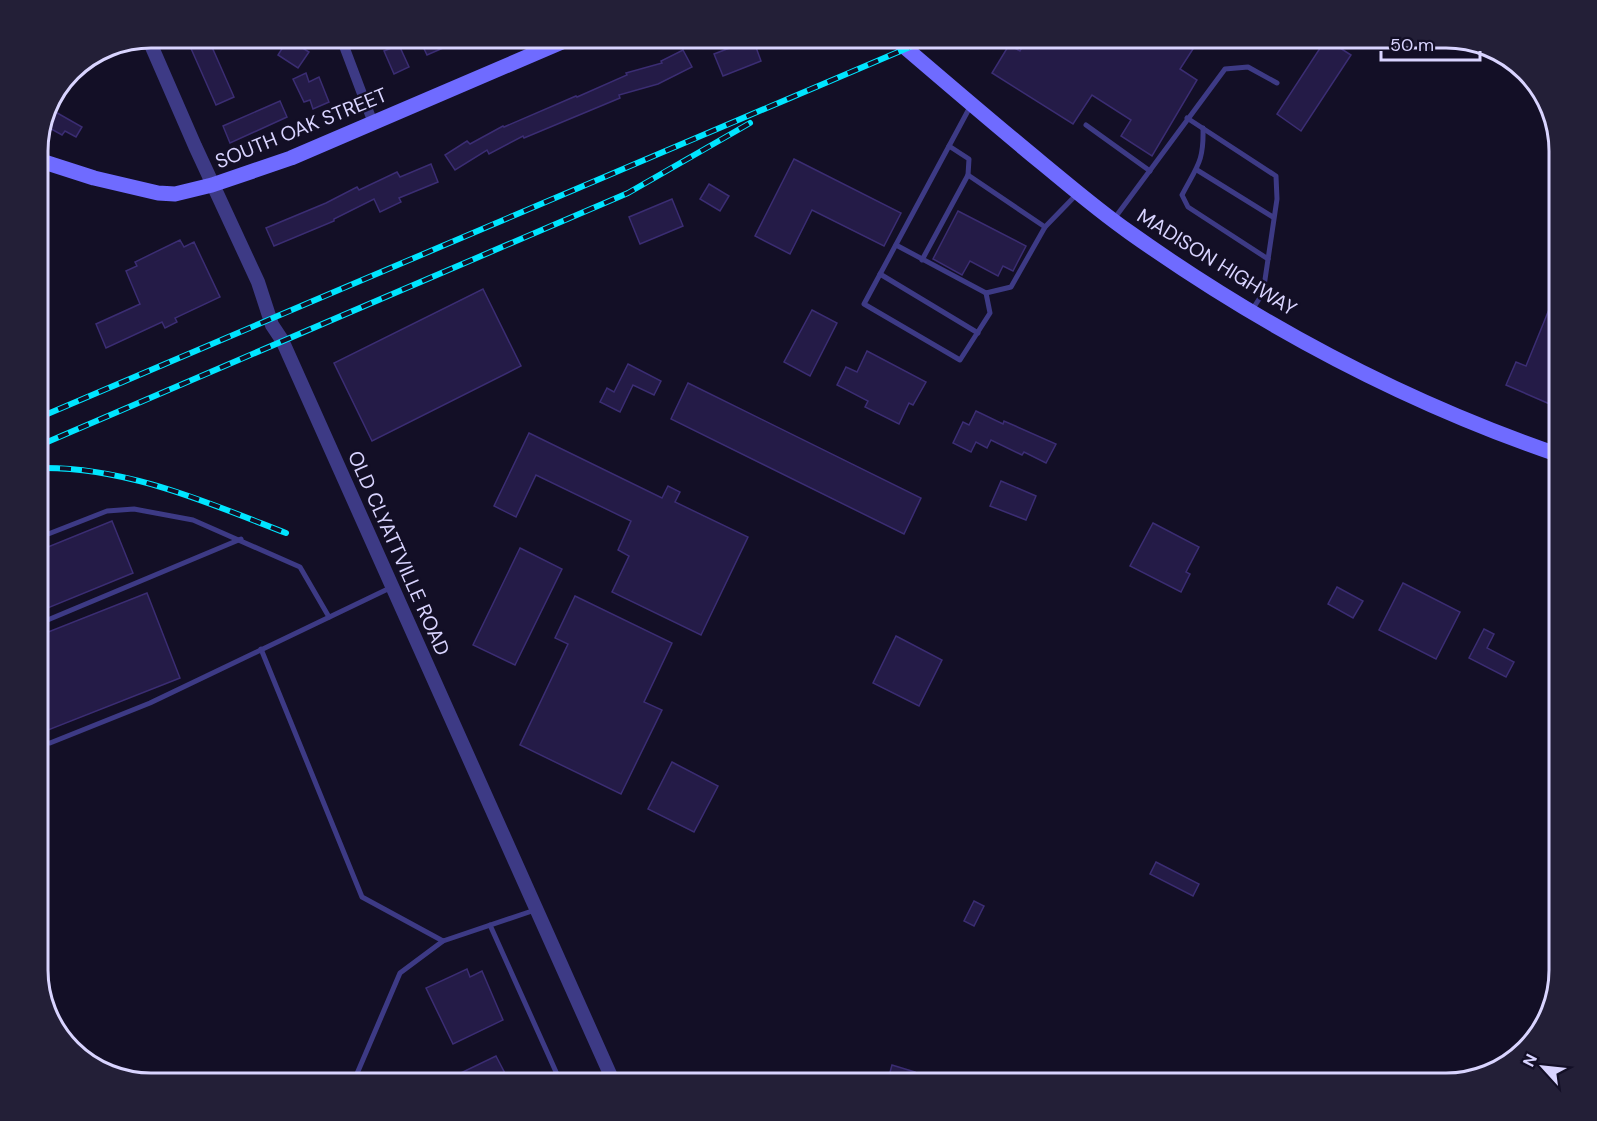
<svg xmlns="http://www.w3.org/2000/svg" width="1597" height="1121" viewBox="0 0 1597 1121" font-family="'DM Sans',sans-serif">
  <rect width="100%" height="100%" fill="#130f26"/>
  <g fill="#241b47" stroke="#3b2d73" stroke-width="1.5">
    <polygon points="203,38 208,38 234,97 216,105 189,44"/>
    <polygon points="419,38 466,38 427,55"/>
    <polygon points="1044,38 1052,38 1059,41 1061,38 1175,38 1193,49 1180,69 1197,80 1152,156 1121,136 1131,120 1092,95 1073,124 992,73 1009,45 1020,51 1026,40 1038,47"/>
    <polygon points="288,39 309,52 298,68 278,55"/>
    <polygon points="753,39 761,61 723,76 714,54"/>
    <polygon points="1326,39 1351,55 1301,131 1277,114"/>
    <polygon points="399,45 409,67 394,74 384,51"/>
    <polygon points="683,50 692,67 658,84 619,95 620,98 524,138 523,136 489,154 487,150 455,170 445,155 467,141 470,144 503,126 504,127 576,96 577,97 627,75 626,73 662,63 661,61"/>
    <polygon points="306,73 309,82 319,77 329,102 313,109 310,100 304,102 293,79"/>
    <polygon points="280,101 287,117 230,143 223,126"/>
    <polygon points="52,110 82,127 76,137 65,131 62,135 44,125"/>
    <polygon points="794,159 901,213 884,246 812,210 790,254 755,236"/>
    <polygon points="431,164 438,182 399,198 401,202 380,212 374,199 334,219 334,221 274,246 266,228 326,203 357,187 359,190 397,172 400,177"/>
    <polygon points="709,184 729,196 720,211 700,199"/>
    <polygon points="672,199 683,226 640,244 629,217"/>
    <polygon points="958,211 1026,246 1013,271 1003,266 998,276 970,261 962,275 933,259"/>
    <polygon points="180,240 184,247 194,242 220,297 175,318 177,322 165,328 162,322 106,348 96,324 140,304 126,271 137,266 135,262"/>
    <polygon points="1559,285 1559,408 1506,385 1516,362 1526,366"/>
    <polygon points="483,289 521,366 372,441 334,363"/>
    <polygon points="812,310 837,323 810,376 784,362"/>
    <polygon points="867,351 926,382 913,405 909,403 899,424 865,407 868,401 837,385 846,367 857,372"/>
    <polygon points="628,364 661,381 654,395 633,385 620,412 600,402 607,388 614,392"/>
    <polygon points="688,383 921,498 904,534 671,419"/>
    <polygon points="976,411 1003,424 1004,421 1056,444 1046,463 1024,452 1022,455 991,440 987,448 976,442 971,452 953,443 963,422 969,425"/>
    <polygon points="529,433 662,498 668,486 680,492 675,502 748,537 701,635 612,592 629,556 618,550 631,521 536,475 516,517 494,506"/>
    <polygon points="1001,481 1036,496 1026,520 990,506"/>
    <polygon points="112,521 133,573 38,612 38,551"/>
    <polygon points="1153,523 1199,547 1186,572 1190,574 1181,592 1130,566"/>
    <polygon points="520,548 562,569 515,665 473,645"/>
    <polygon points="1403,583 1460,612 1436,659 1379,630"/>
    <polygon points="1337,587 1363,601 1353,618 1328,604"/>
    <polygon points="147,593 180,678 38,734 38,636"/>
    <polygon points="575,596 672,643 644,702 662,710 621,794 520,745 568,644 555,638"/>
    <polygon points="1484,629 1494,634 1487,648 1514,662 1506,677 1469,658"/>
    <polygon points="896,636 942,660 919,706 873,683"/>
    <polygon points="672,762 718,786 694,832 648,809"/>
    <polygon points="1156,862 1199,884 1193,896 1150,874"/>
    <polygon points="974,901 984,906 974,926 964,921"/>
    <polygon points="467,969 470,977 482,971 503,1020 453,1044 426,988"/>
    <polygon points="496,1056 510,1083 440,1083"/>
    <polygon points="892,1065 915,1072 911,1083 887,1083"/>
  </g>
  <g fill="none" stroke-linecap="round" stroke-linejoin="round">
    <g stroke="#3d3a85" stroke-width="5">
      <polyline points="970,107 864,304 960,360 990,313 986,293"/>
      <polyline points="1187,118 1276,176 1277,199 1263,293 1252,310"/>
      <polyline points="1086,125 1150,171"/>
      <path d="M1203,128c1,34 -6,38 -21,67l6,12 80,52"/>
      <polyline points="1197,170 1273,217"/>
      <polyline points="968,175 1045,227"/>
      <polyline points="1114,219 1225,69 1248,67 1277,83"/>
      <polyline points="896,245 986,293 1011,287 1045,227 1077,194"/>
      <polyline points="922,260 968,175 969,159 949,146"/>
      <polyline points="880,274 978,333"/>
      <polyline points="38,538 107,511 134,509 193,520 300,567 329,617"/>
      <polyline points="38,624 241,539"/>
      <polyline points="261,649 362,897 443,941 535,910"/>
      <polyline points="38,742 50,743 150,703 392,587"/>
      <polyline points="490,925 561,1083"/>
      <polyline points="353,1083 400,973 443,941"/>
    </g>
    <polyline stroke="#3d3a85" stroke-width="10" points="341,38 373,123"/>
    <polyline stroke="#3d3a85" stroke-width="14" points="148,38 195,146 258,282 272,325 282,340 614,1083"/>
    <g stroke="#6f6bff" stroke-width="15">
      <path d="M894,38c49,42 99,85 149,126 28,23 56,47 86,68 131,93 278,171 430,223"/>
      <polyline points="38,160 94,178 158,193 175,194 212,185 291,158 571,38"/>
    </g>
    <defs>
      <g id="rail">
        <polyline points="38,418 931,38"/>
        <polyline points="38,446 628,193 750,123"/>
        <path d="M38,468c87,-2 168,34 248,65"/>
      </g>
    </defs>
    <use href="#rail" stroke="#00e5ff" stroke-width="6"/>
    <use href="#rail" stroke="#130f26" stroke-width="4" stroke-dasharray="11" stroke-linecap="butt"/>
  </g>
  <g text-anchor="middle" stroke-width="5" stroke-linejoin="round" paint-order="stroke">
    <g font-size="20" fill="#d9d4ff" stroke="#130f26">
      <text transform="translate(301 128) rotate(-22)" y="7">SOUTH OAK STREET</text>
      <text transform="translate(1217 262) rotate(32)" y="7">MADISON HIGHWAY</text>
      <text transform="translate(399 553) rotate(66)" y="7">OLD CLYATTVILLE ROAD</text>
    </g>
  </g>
  <path d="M0 0H1597V1121H0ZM151 48H1446A103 103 0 0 1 1549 151V970A103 103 0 0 1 1446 1073H151A103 103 0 0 1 48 970V151A103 103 0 0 1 151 48Z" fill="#231f37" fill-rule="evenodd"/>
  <path fill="none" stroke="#d9d4ff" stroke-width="3" d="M151 48H1446A103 103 0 0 1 1549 151V970A103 103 0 0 1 1446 1073H151A103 103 0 0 1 48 970V151A103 103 0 0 1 151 48Z"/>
  <g transform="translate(1543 1067) rotate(297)" stroke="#130f26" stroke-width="4.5" paint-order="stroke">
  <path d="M0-4.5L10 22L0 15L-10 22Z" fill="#d9d4ff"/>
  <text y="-9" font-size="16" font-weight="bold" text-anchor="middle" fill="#d9d4ff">N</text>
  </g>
  <path d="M1381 51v9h99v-9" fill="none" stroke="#d9d4ff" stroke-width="3"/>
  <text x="1390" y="51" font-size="18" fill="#d9d4ff" stroke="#130f26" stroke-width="4.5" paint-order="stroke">50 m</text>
</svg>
